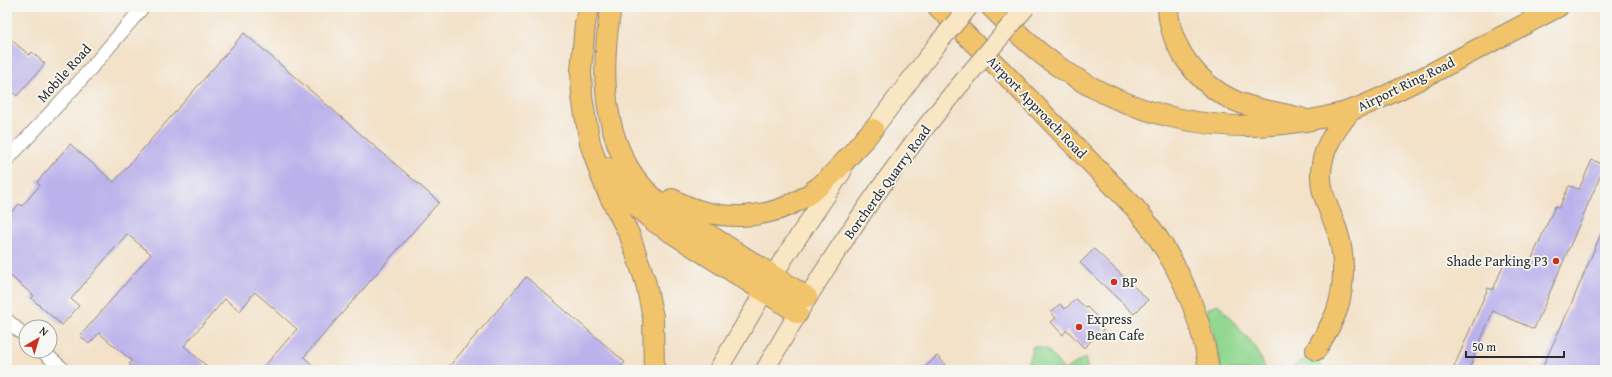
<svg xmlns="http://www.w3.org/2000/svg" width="1612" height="377" viewBox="0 0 1612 377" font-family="'Gentium Book Plus',serif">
  <rect width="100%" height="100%" fill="#f6f6f2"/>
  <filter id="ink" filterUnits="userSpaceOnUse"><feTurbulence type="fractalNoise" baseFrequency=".025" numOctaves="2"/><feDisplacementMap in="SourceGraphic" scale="8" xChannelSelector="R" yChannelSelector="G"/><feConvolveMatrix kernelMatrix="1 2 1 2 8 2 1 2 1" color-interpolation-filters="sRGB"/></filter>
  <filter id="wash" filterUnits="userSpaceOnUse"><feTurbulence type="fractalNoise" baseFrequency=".012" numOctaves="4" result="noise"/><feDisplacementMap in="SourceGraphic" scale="16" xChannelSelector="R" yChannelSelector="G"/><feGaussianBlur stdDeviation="0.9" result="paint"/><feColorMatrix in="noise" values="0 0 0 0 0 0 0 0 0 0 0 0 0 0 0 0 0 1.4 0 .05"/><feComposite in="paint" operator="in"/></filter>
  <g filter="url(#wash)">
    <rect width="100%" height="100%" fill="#f3e1c8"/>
    <g fill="#91d791" stroke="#5e815e">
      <polygon points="1218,304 1256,348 1266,370 1220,370 1219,356 1207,309"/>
      <polygon points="1033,346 1047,349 1064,370 1085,358 1088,370 1026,370"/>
      <polygon points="1307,359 1318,362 1324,370 1292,370 1297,363"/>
    </g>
    <g id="blocks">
      <g fill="#bbb2eb">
        <polygon points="244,33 439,202 304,357 318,370 261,370 297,329 255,292 240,311 225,299 184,346 211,370 136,370 129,364 132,361 99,333 89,344 80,336 151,254 127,234 71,299 79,306 62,325 31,298 34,296 7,273 7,217 19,204 22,206 40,185 37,182 70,144 114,182"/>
        <polygon points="7,36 29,55 32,52 45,64 17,96 7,88 7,80 13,73 7,68"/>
        <polygon points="1592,160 1605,165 1534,329 1493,311 1480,342 1479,342 1469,370 1462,370 1454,367 1488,288 1493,290 1506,258 1528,267 1555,206 1559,208 1569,186 1579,189"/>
        <polygon points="1605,224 1605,370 1541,370 1570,307"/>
        <polygon points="1094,249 1148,300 1134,314 1080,263"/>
        <polygon points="526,277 625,362 618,370 446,370"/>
        <polygon points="1076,299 1086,308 1087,307 1103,323 1103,334 1097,340 1095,337 1084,348 1067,330 1063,335 1051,322 1056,318 1051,312 1060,304 1065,309"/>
        <polygon points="937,356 951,370 922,370"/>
      </g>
    </g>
  </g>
  <g filter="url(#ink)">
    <use href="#blocks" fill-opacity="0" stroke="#8f867a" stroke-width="1"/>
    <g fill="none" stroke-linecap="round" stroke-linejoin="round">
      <defs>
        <g id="minor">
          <polyline points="7,160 79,82 143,7"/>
          <polyline points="7,320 26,337"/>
          <polyline points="42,351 64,370"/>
        </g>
        <g id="secondary">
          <polyline points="865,140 939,42"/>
          <polyline points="718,370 784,258 842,172"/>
          <path d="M765,370c59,-105 127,-206 205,-297"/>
        </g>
        <g id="primary">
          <polyline points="589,7 585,23 581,71 582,96 584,109 590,143 601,176 608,193 630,236 645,280 653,317 654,370"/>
          <path d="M611,7c-12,70 -10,154 53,199l143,91"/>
          <path d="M938,7l63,63 134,138c39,45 66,103 74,162"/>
          <path d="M991,7c22,22 43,43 68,60 72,50 161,69 247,54 15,-3 31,-6 46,-11 34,-13 65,-29 97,-46 36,-19 73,-38 109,-57"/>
          <path d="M1168,7c1,40 30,77 65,93 21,10 46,12 68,18"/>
          <path d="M607,167c12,22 29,41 49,56l142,90"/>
          <path d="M672,199c46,25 102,23 144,-10 21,-16 39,-40 57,-60"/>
          <path d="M1316,350c8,-13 16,-26 21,-40 9,-28 8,-61 -3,-88 -8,-20 -16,-35 -12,-58 3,-21 17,-38 29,-54"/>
        </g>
      </defs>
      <use href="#minor" stroke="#8f867a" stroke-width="15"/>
      <use href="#secondary" stroke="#8f867a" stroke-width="20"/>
      <use href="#primary" stroke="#8f867a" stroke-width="22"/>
      <use href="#minor" stroke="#fff" stroke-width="13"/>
      <use href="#secondary" stroke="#f9e7c3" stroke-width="18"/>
      <use href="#primary" stroke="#f1c36a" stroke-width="20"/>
      <defs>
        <g id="secondary-bridge">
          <polyline points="939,42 969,7"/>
          <polyline points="970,73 1026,7"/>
        </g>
      </defs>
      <use href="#secondary-bridge" stroke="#8f867a" stroke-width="20" stroke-linecap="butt"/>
      <use href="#secondary-bridge" stroke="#f9e7c3" stroke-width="18"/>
    </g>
  </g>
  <g fill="#c8321e" stroke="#f6f6f2" stroke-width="1.5">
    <circle cx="1556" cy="261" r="4"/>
    <circle cx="1114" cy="282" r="4"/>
    <circle cx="1079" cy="327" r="4"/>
  </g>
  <g text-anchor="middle" stroke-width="3.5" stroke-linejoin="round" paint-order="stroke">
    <g font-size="14" fill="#2b2b2b" stroke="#f6f6f2">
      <text transform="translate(64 73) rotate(-48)" y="5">Mobile Road</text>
      <text transform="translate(1406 84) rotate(-26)" y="5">Airport Ring Road</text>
      <text transform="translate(1037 107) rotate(46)" y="5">Airport Approach Road</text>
      <text transform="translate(887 182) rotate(-54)" y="5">Borcherds Quarry Road</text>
    </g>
    <g font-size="14" fill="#2b2b2b" stroke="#f6f6f2" text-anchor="start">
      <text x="1548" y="266" text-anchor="end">Shade Parking P3</text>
      <text x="1122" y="287">BP</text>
      <text x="1087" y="324">Express<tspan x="1087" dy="16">Bean Cafe</tspan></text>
    </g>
  </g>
  <rect width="1612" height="377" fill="none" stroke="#f6f6f2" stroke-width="24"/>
  <g transform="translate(38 339) rotate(38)"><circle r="19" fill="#f6f6f2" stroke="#a5a5a2"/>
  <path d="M0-3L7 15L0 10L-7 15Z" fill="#c8321e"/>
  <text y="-6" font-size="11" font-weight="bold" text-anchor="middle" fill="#2b2b2b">N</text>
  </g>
  <path d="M1466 351v6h98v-6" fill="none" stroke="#2b2b2b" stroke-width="2"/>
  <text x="1472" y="351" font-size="12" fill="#2b2b2b" stroke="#f6f6f2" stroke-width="3" paint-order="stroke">50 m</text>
</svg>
